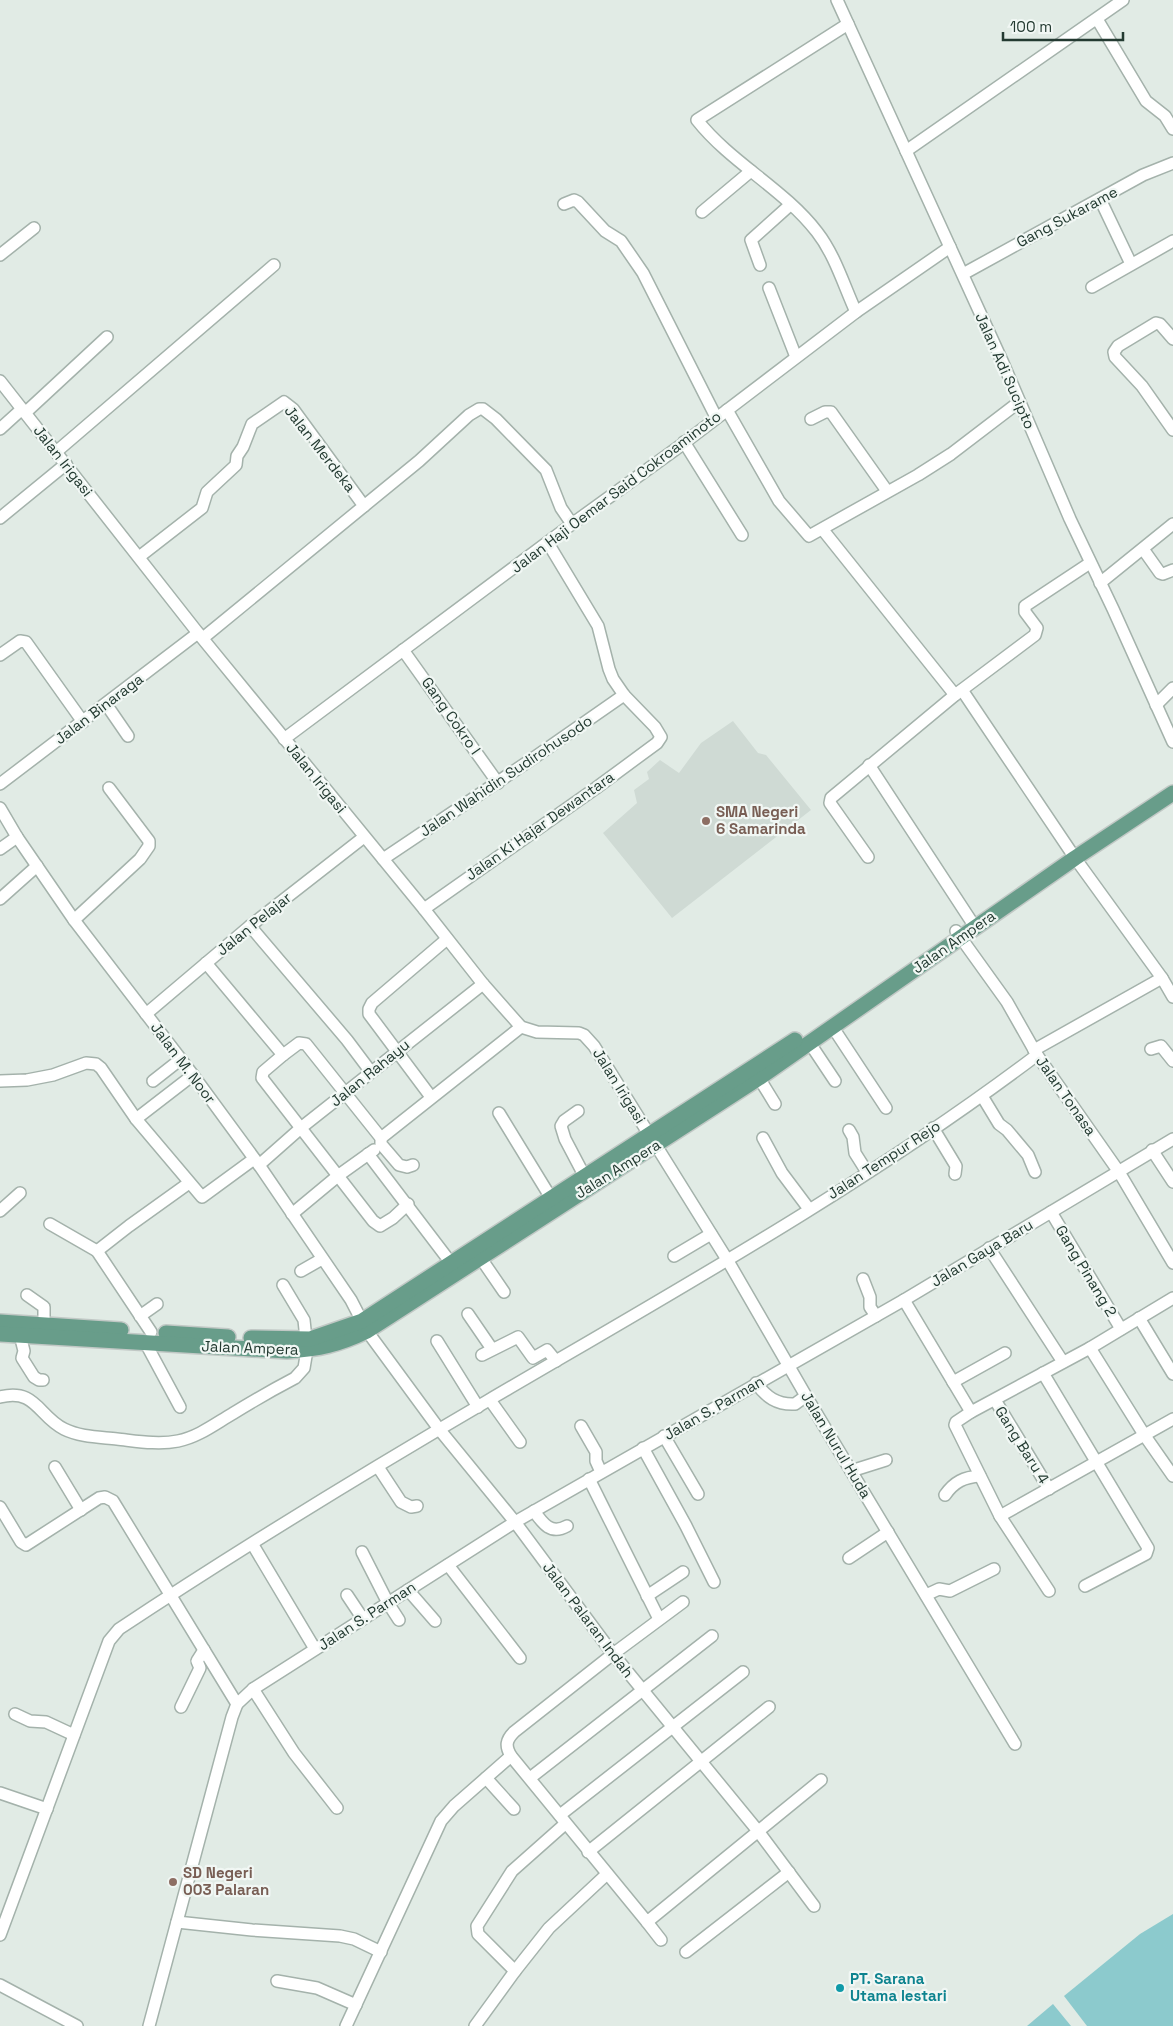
<svg xmlns="http://www.w3.org/2000/svg" width="1173" height="2026" viewBox="0 0 1173 2026" font-family="'Space Grotesk',sans-serif">
  <rect width="100%" height="100%" fill="#e1ebe5"/>
  <polygon fill="#cfdad4" points="733,721 758,753 766,755 811,810 672,918 603,833 637,803 634,790 649,779 647,772 660,760 679,773 701,743"/>
  <g fill="#8ccacd">
    <polygon points="1173,1914 1173,2026 1087,2026 1064,1996 1140,1934"/>
    <polygon points="1053,2004 1071,2026 1027,2026"/>
  </g>
  <g fill="none" stroke-linecap="round" stroke-linejoin="round">
    <defs>
      <g id="minor">
        <polyline points="837,0 1003,363 1070,519 1113,609 1173,742"/>
        <polyline points="1097,19 1146,101 1165,116 1173,129"/>
        <path d="M848,24l-151,96c34,43 87,69 120,112 18,23 27,54 39,80"/>
        <polyline points="906,151 1123,0"/>
        <polyline points="1100,199 1131,264"/>
        <polyline points="564,204 574,200 578,202 605,231 621,241 643,273 716,417"/>
        <polyline points="702,212 751,171"/>
        <polyline points="0,255 34,228"/>
        <polyline points="760,265 751,240 790,205"/>
        <polyline points="963,274 1143,175 1173,163"/>
        <polyline points="1092,287 1173,241"/>
        <polyline points="769,288 796,357"/>
        <polyline points="1173,339 1160,324 1156,323 1118,346 1114,352 1115,357 1142,386 1173,430"/>
        <polyline points="0,381 198,633 424,909 483,984 521,1027 537,1032 579,1033 584,1035 594,1046 728,1261 806,1396 1015,1744"/>
        <polyline points="727,410 779,501 809,536 918,475 951,454 1019,402"/>
        <polyline points="25,413 107,337"/>
        <polyline points="811,419 825,412 831,412 887,491"/>
        <polyline points="0,429 22,409"/>
        <polyline points="684,442 742,535"/>
        <polyline points="56,452 274,265"/>
        <polyline points="364,506 419,461 469,415 479,409 483,409 496,419 546,470 561,508 572,524"/>
        <polyline points="0,518 66,464"/>
        <polyline points="823,530 955,695"/>
        <polyline points="1143,549 1160,573 1163,574 1173,570"/>
        <polyline points="139,557 202,508 207,492 236,465 237,456 243,447 252,424 284,402 293,409 364,506 203,638"/>
        <polyline points="1100,583 1173,524"/>
        <polyline points="403,650 498,783"/>
        <polyline points="0,655 20,641 26,642 83,722"/>
        <polyline points="962,690 1075,858 1162,978"/>
        <polyline points="106,704 128,736"/>
        <polyline points="1156,705 1173,688"/>
        <polyline points="284,739 572,524 680,446 856,312 950,247"/>
        <polyline points="869,765 975,927"/>
        <polyline points="0,784 198,633"/>
        <polyline points="0,808 17,837 74,920 193,1075 259,1165 351,1300 367,1331 439,1429 515,1522 613,1654 758,1831 814,1906"/>
        <polyline points="0,849 17,837"/>
        <polyline points="868,857 830,803 831,798 955,695 1035,635 1037,628 1025,612 1025,606 1090,563"/>
        <polyline points="383,859 535,757 624,695"/>
        <polyline points="0,899 37,866"/>
        <polyline points="424,909 596,788 657,743 661,737 655,727 624,695 613,679 609,669 598,626 548,543"/>
        <polyline points="74,920 140,859 149,846 149,841 109,788"/>
        <polyline points="250,926 347,1040 371,1072"/>
        <polyline points="956,931 1007,1002 1037,1055 1119,1172 1173,1263"/>
        <polyline points="206,963 283,1055 299,1043 306,1044 381,1138 381,1144 399,1165 407,1167 413,1165"/>
        <polyline points="146,1014 250,926 364,837"/>
        <polyline points="832,1026 886,1108"/>
        <polyline points="809,1042 835,1081"/>
        <polyline points="1151,1049 1161,1046 1173,1061"/>
        <polyline points="1034,1050 1162,978 1173,997"/>
        <polyline points="283,1055 263,1072 262,1078 373,1221 380,1226 393,1218 408,1204"/>
        <polyline points="759,1078 775,1104"/>
        <polyline points="0,1081 27,1080 53,1075 86,1063 96,1064 101,1068 136,1119 202,1197 254,1159"/>
        <polyline points="153,1081 181,1059"/>
        <polyline points="982,1096 999,1124 1007,1130 1028,1155 1035,1172"/>
        <polyline points="431,1097 369,1014 369,1009 372,1003 447,939"/>
        <polyline points="578,1111 564,1121 561,1126 565,1139 585,1177"/>
        <polyline points="499,1113 551,1198"/>
        <polyline points="136,1119 193,1075"/>
        <polyline points="933,1128 953,1161 956,1166 955,1174"/>
        <polyline points="849,1130 853,1137 855,1153 867,1172"/>
        <polyline points="381,1138 521,1027"/>
        <polyline points="763,1138 782,1173 809,1209"/>
        <polyline points="1152,1150 1173,1182"/>
        <polyline points="368,1154 451,1263"/>
        <polyline points="259,1165 302,1127 483,984"/>
        <polyline points="0,1211 20,1193"/>
        <polyline points="1051,1212 1121,1329"/>
        <polyline points="292,1214 339,1175 374,1150"/>
        <polyline points="50,1224 97,1251 151,1332"/>
        <polyline points="989,1248 1063,1362"/>
        <polyline points="97,1251 129,1226 189,1183"/>
        <polyline points="674,1256 711,1234"/>
        <polyline points="480,1257 504,1292"/>
        <polyline points="301,1271 322,1259"/>
        <polyline points="863,1279 870,1297 870,1307 876,1316"/>
        <polyline points="283,1285 304,1320 306,1339"/>
        <polyline points="27,1295 44,1307 44,1325"/>
        <polyline points="904,1300 971,1412"/>
        <polyline points="468,1314 492,1349"/>
        <polyline points="140,1316 157,1304"/>
        <polyline points="1139,1318 1173,1374"/>
        <polyline points="20,1335 24,1351 22,1358 34,1377 39,1380 43,1380"/>
        <polyline points="437,1341 478,1407"/>
        <polyline points="145,1342 180,1407"/>
        <polyline points="1090,1348 1145,1436 1173,1476"/>
        <polyline points="482,1355 518,1337 533,1358 547,1350 556,1361"/>
        <polyline points="1043,1373 1148,1548 1146,1554 1085,1586"/>
        <polyline points="953,1382 1005,1353"/>
        <path d="M756,1383c10,14 21,22 39,21l11,-8"/>
        <path d="M0,1397c36,-9 38,19 64,32 16,8 35,8 53,10 19,2 41,6 61,2 20,-4 37,-17 54,-27 21,-13 42,-25 63,-36l9,-10 3,-18"/>
        <polyline points="490,1400 520,1442"/>
        <polyline points="995,1400 1049,1489"/>
        <polyline points="581,1426 596,1452 596,1461 601,1472"/>
        <polyline points="664,1436 698,1494"/>
        <polyline points="643,1448 686,1526 714,1582"/>
        <polyline points="55,1467 81,1510"/>
        <polyline points="378,1467 401,1502 411,1507 417,1506"/>
        <polyline points="851,1471 886,1460"/>
        <polyline points="589,1479 659,1619"/>
        <path d="M945,1495c9,-13 19,-18 35,-19"/>
        <polyline points="0,1507 21,1542 26,1545 99,1498 105,1497 113,1501 237,1704"/>
        <path d="M534,1511c9,13 17,24 33,15"/>
        <polyline points="1000,1516 1173,1419"/>
        <polyline points="253,1545 315,1649"/>
        <polyline points="362,1552 388,1603 399,1620"/>
        <polyline points="849,1558 888,1532"/>
        <polyline points="448,1565 520,1658"/>
        <polyline points="408,1590 435,1621"/>
        <polyline points="1049,1591 1000,1516 955,1425 956,1422 971,1412 1090,1348 1173,1298"/>
        <polyline points="347,1595 363,1619"/>
        <polyline points="926,1595 939,1589 950,1591 994,1569"/>
        <polyline points="647,1596 683,1572"/>
        <path d="M683,1602l-70,52 -99,78c-8,8 -9,14 -3,24l136,166 174,-142"/>
        <polyline points="253,1689 294,1753 337,1808"/>
        <polyline points="181,1707 200,1668 197,1661 204,1650"/>
        <polyline points="15,1714 30,1721 46,1722 74,1735"/>
        <polyline points="486,1778 514,1809"/>
        <polyline points="530,1778 712,1636"/>
        <polyline points="0,1793 47,1809"/>
        <polyline points="560,1815 743,1672"/>
        <polyline points="588,1852 769,1707"/>
        <polyline points="177,1922 252,1930 340,1936 354,1939 381,1952"/>
        <polyline points="647,1922 661,1940"/>
        <path d="M0,1935l109,-294 10,-12c121,-80 245,-156 370,-229 186,-109 376,-215 548,-345"/>
        <polyline points="686,1952 789,1872"/>
        <polyline points="515,1971 478,1934 477,1926 512,1871 565,1824"/>
        <polyline points="277,1981 317,1988 356,2005"/>
        <polyline points="0,1985 77,2026"/>
        <polyline points="149,2026 232,1717 237,1704 253,1689 515,1522 904,1300 1173,1139"/>
        <polyline points="346,2026 441,1821 454,1806 511,1756"/>
        <polyline points="475,2026 515,1971 549,1928 607,1874"/>
      </g>
      <g id="major">
        <polyline points="0,1322 121,1330"/>
        <polyline points="166,1333 228,1337"/>
        <path d="M0,1334l287,17c32,-2 51,-6 80,-20l392,-253 316,-220 98,-65"/>
        <polyline points="251,1338 310,1339 362,1321 795,1040"/>
      </g>
    </defs>
    <use href="#minor" stroke="#a4b2ab" stroke-width="14"/>
    <use href="#major" stroke="#c1c8c5" stroke-width="18"/>
    <use href="#minor" stroke="#fff" stroke-width="11"/>
    <use href="#major" stroke="#689d8a" stroke-width="15"/>
  </g>
  <g fill="#8d6e63" stroke="#f1f7f4" stroke-width="2">
    <circle cx="706" cy="821" r="5"/>
    <circle cx="173" cy="1882" r="5"/>
  </g>
  <circle fill="#0f9aa8" stroke="#f1f7f4" stroke-width="2" cx="840" cy="1988" r="5"/>
  <g text-anchor="middle" stroke-width="4.5" stroke-linejoin="round" paint-order="stroke">
    <g font-size="15" fill="#233a31" stroke="#f1f7f4">
      <text transform="translate(1067 217) rotate(-28)" y="5">Gang Sukarame</text>
      <text transform="translate(1005 371) rotate(66)" y="5">Jalan Adi Sucipto</text>
      <text transform="translate(320 449) rotate(52)" y="5">Jalan Merdeka</text>
      <text transform="translate(63 461) rotate(52)" y="5">Jalan Irigasi</text>
      <text transform="translate(616 492) rotate(-37)" y="5">Jalan Haji Oemar Said Cokroaminoto</text>
      <text transform="translate(99 709) rotate(-37)" y="5">Jalan Binaraga</text>
      <text transform="translate(451 716) rotate(55)" y="5">Gang Cokro I</text>
      <text transform="translate(506 776) rotate(-34)" y="5">Jalan Wahidin Sudirohusodo</text>
      <text transform="translate(316 778) rotate(51)" y="5">Jalan Irigasi</text>
      <text transform="translate(540 826) rotate(-35)" y="5">Jalan Ki Hajar Dewantara</text>
      <text transform="translate(254 924) rotate(-39)" y="5">Jalan Pelajar</text>
      <text transform="translate(954 942) rotate(-35)" y="5">Jalan Ampera</text>
      <text transform="translate(183 1063) rotate(53)" y="5">Jalan M. Noor</text>
      <text transform="translate(370 1073) rotate(-39)" y="5">Jalan Rahayu</text>
      <text transform="translate(619 1086) rotate(58)" y="5">Jalan Irigasi</text>
      <text transform="translate(1066 1096) rotate(55)" y="5">Jalan Tonasa</text>
      <text transform="translate(884 1160) rotate(-33)" y="5">Jalan Tempur Rejo</text>
      <text transform="translate(618 1169) rotate(-32)" y="5">Jalan Ampera</text>
      <text transform="translate(982 1253) rotate(-31)" y="5">Jalan Gaya Baru</text>
      <text transform="translate(1086 1271) rotate(59)" y="5">Gang Pinang 2</text>
      <text transform="translate(250 1348) rotate(2)" y="5">Jalan Ampera</text>
      <text transform="translate(714 1408) rotate(-30)" y="5">Jalan S. Parman</text>
      <text transform="translate(836 1445) rotate(59)" y="5">Jalan Nurul Huda</text>
      <text transform="translate(1022 1445) rotate(58)" y="5">Gang Baru 4</text>
      <text transform="translate(367 1616) rotate(-33)" y="5">Jalan S. Parman</text>
      <text transform="translate(588 1620) rotate(53)" y="5">Jalan Palaran Indah</text>
    </g>
    <g font-size="15" font-weight="bold" fill="#785e54" stroke="#f1f7f4" text-anchor="start">
      <text x="716" y="817">SMA Negeri<tspan x="716" dy="17">6 Samarinda</tspan></text>
      <text x="183" y="1878">SD Negeri<tspan x="183" dy="17">003 Palaran</tspan></text>
    </g>
    <g font-size="15" font-weight="bold" fill="#0d838f" stroke="#f1f7f4" text-anchor="start">
      <text x="850" y="1984">PT. Sarana<tspan x="850" dy="17">Utama lestari</tspan></text>
    </g>
  </g>
  <path d="M1003 32v8h120v-8" fill="none" stroke="#233a31" stroke-width="2.5"/>
  <text x="1010" y="32" font-size="15" fill="#233a31" stroke="#f1f7f4" stroke-width="4" paint-order="stroke">100 m</text>
</svg>
